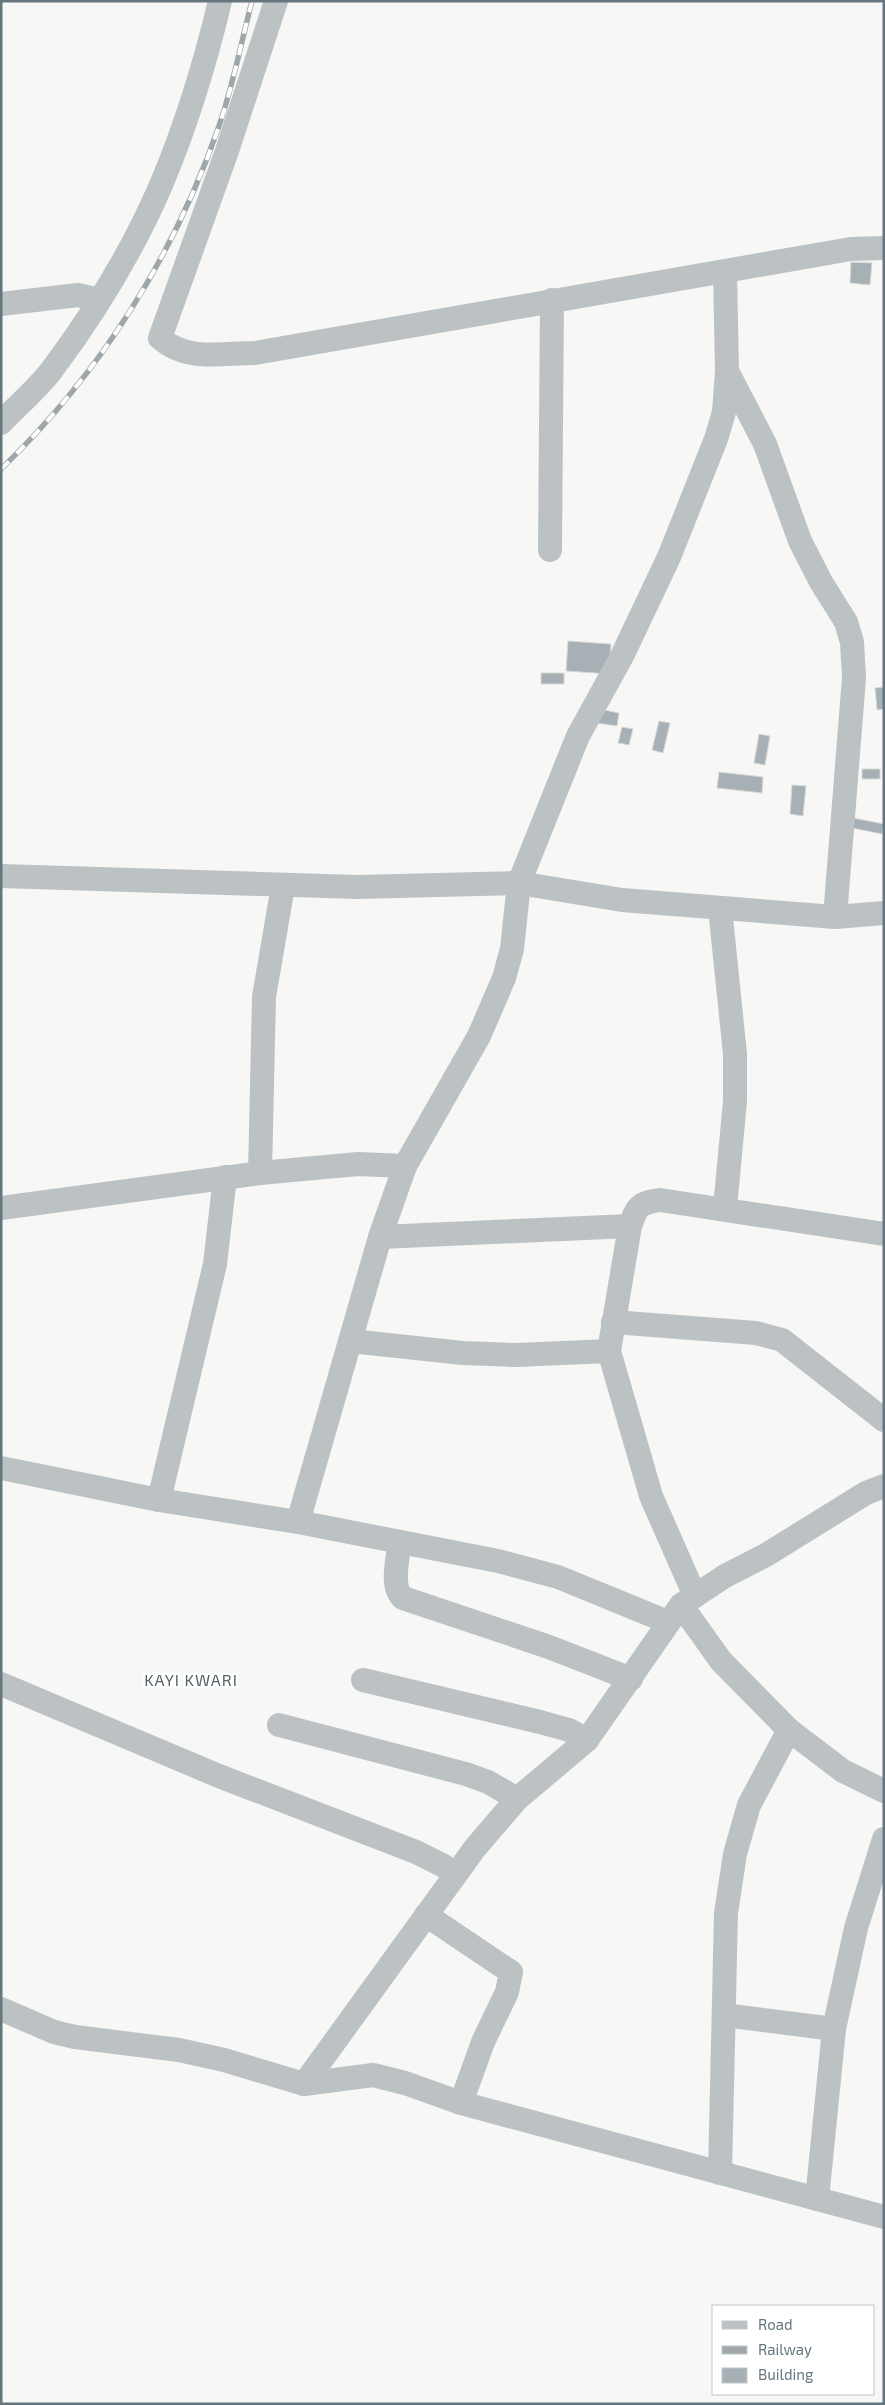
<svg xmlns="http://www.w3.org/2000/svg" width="885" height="2405" viewBox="0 0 885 2405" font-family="'Exo 2',sans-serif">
  <rect width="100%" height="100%" fill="#f7f7f5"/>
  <g fill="#a7b0b4" stroke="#d9d9d7">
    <polygon points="851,262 872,263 870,285 850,283"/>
    <polygon points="568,641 611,644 609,674 566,671"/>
    <rect x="541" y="673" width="23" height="11"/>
    <polygon points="884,687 884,709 877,710 875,688"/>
    <polygon points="599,709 619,713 617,726 596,723"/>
    <polygon points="659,721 670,723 663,753 652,750"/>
    <polygon points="622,727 633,729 629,745 618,743"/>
    <polygon points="759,734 770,736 765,765 754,763"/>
    <rect x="862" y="769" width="18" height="10"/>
    <polygon points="719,772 763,777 762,793 717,788"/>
    <polygon points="792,785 806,786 803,816 790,814"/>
    <polygon points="848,817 884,824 882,834 847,827"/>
  </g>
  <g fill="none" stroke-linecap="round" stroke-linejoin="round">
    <g stroke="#bcc2c4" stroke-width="24">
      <path d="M276,1l-49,150 -67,187c27,24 62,15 95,15l596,-104 33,-1"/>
      <polyline points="1,304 78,295 99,300"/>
      <polyline points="727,371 765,444 800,541 821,582 846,622 852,642 854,678 835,917"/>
      <path d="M1,423c16,-17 35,-33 50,-52 42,-56 82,-121 110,-186 25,-59 44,-121 59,-184"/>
      <polyline points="550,550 552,300"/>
      <polyline points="1,876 357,887 519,883 622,900 835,917 884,913"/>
      <polyline points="720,908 735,1054 735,1101 725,1208"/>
      <polyline points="260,1173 264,997 283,886"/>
      <polyline points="1,1208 260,1173 358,1164 405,1166"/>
      <polyline points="380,1237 630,1226"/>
      <polyline points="613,1322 756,1333 782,1340 884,1420"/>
      <polyline points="350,1341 463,1353 516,1355 609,1351"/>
      <polyline points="1,1468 159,1500 298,1522 498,1561 558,1577 668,1622"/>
      <polyline points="159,1500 215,1264 225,1177"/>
      <polyline points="298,1522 380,1237 405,1166 479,1036 504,978 512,949 519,883 578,736 622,656 669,557 716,439 724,412 727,371 725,272"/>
      <path d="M400,1542c-2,15 -10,45 3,56l146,49 82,32"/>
      <path d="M695,1596l-44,-100 -42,-145 21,-125c7,-20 9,-23 30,-26l224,34"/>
      <polyline points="681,1605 721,1661 789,1730 843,1771 884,1791"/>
      <polyline points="363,1680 540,1722 569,1730 587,1740"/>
      <polyline points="1,1684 219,1776 416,1852 444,1866 455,1875"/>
      <polyline points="279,1725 466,1774 488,1782 517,1799"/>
      <polyline points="426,1915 511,1972 507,1992 483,2042 461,2103"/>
      <polyline points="1,2009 54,2032 75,2037 179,2050 224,2060 304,2084 373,2075 405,2083 461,2103 884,2217"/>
      <polyline points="724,2015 834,2029"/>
      <polyline points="304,2084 475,1848 517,1799 587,1740 681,1605 725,1576 766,1555 866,1493 884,1486"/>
      <polyline points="720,2173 726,1913 735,1854 749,1805 789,1730"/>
      <polyline points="817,2199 834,2029 856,1928 884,1839"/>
    </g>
    <defs>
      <path id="rail" d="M1,469c99,-95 173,-213 218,-343 14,-40 22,-83 33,-125"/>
    </defs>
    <use href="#rail" stroke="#9fa7ab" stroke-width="5.5"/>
    <use href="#rail" stroke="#fff" stroke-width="4" stroke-dasharray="11" stroke-linecap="butt"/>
  </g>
  <g text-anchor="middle" stroke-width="5" stroke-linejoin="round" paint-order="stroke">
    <g font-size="16" letter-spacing="1" fill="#566369" stroke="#fff">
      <text x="191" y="1686">KAYI KWARI</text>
    </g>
  </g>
  <rect width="885" height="2405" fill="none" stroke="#65767e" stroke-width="5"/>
  <rect x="712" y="2305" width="162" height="90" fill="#ffffff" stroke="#c1c8cb"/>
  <rect x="722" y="2321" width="25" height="8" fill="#bcc2c4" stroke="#c1c8cb"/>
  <text x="758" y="2330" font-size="15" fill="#65767e">Road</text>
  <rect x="722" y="2346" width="25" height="8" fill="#9fa7ab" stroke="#c1c8cb"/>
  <text x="758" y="2355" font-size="15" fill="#65767e">Railway</text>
  <rect x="722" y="2368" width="25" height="15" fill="#a7b0b4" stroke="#c1c8cb"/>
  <text x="758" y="2380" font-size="15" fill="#65767e">Building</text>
</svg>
